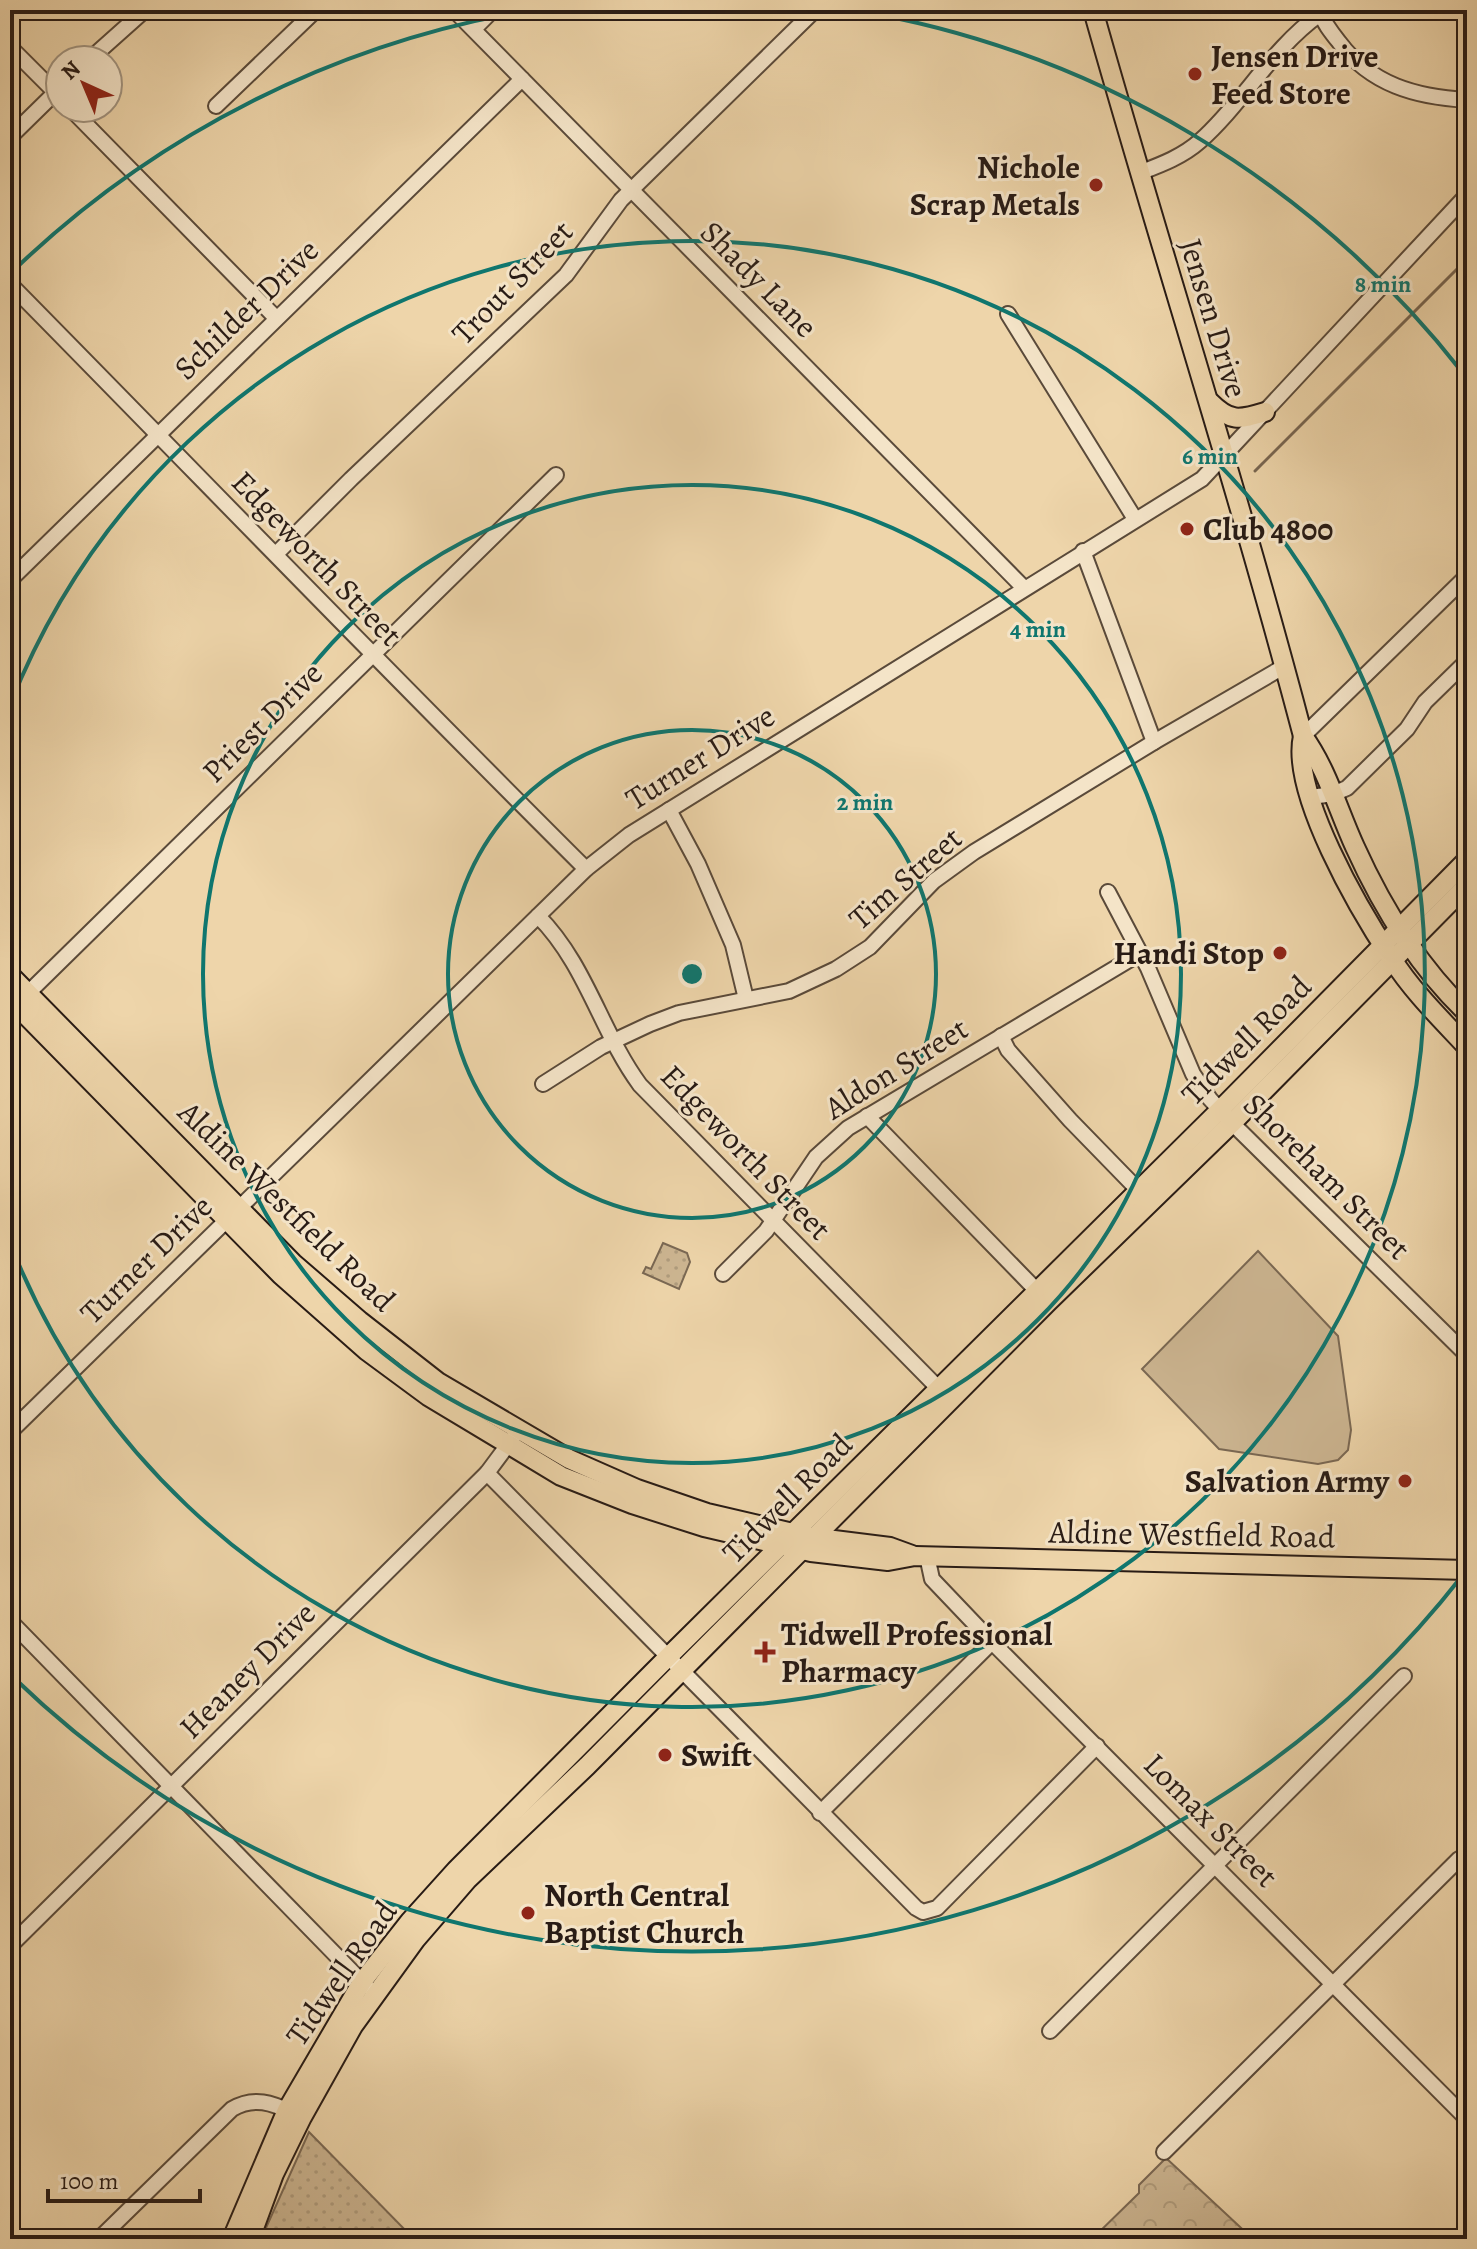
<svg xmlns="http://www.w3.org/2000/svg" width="1477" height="2249" viewBox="0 0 1477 2249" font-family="Alegreya,serif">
  <defs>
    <pattern id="forest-crowns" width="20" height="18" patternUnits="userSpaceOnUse" patternTransform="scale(2)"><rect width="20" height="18" fill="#ccb591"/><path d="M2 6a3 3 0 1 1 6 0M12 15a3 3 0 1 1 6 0" fill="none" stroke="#af9b7c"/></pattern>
    <pattern id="park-dots" width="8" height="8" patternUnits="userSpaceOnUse" patternTransform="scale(2)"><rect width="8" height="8" fill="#ccb591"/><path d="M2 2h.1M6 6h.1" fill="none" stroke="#af9b7c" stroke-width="1.8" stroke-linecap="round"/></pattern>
  </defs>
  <rect width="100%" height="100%" fill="#eed5aa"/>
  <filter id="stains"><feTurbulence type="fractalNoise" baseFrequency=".0025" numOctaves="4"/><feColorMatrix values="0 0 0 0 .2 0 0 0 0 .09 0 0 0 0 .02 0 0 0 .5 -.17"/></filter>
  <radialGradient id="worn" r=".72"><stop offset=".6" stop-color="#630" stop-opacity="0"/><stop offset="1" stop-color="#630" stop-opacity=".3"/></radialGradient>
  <polygon fill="#ccb591" stroke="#7a6853" stroke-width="2" points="1258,1251 1338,1336 1351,1430 1348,1450 1338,1460 1318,1464 1219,1449 1142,1369"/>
  <polygon fill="url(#forest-crowns)" stroke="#7a6853" stroke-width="2" points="1166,2158 1253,2239 1092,2239 1139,2193 1139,2185"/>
  <g fill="url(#park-dots)" stroke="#7a6853" stroke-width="2">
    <polygon points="663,1243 687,1253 690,1262 679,1289 643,1273 646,1267 651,1269"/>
    <polygon points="309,2132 414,2239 261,2239"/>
  </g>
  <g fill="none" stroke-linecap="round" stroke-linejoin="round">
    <polyline stroke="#776550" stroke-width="3" points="1255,471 1467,259"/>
    <defs>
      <g id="minor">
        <polyline points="454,10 1024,588"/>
        <path d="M1319,10c4,12 12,22 20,32 32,43 77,55 128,58"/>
        <polyline points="474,29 493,10"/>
        <polyline points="10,47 60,97"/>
        <polyline points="89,60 145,10"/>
        <polyline points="216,106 316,10"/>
        <polyline points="70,108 276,318"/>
        <polyline points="10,137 60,88"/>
        <path d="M1139,173c21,-8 43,-16 61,-32 44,-39 71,-92 120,-127"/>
        <path d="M10,284c192,195 382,392 576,585"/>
        <polyline points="1008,314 1135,519"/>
        <polyline points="1083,551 1154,742"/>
        <polyline points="276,554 351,479 566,275 621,200 815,10"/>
        <polyline points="10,580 522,79"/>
        <polyline points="1303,736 1467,576"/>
        <polyline points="1311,797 1333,794 1347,788 1407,729 1425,702 1467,661"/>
        <polyline points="669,810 698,864 733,945 746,999"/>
        <polyline points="1108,892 1148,968 1193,1074 1210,1099 1232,1123 1467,1355"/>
        <path d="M538,916c48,48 63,116 102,169l304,309"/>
        <polyline points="22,999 556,475"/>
        <polyline points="1001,1036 1008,1050 1070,1120 1144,1196"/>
        <polyline points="543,1084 601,1047 650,1024 679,1013 789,991 836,969 870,947 934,881 974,852 1154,742 1285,666"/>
        <polyline points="867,1116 1042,1296"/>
        <polyline points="723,1274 766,1231 816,1157 848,1128 1139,954"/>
        <polyline points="10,1432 586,869 629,835 1202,479 1467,195"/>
        <polyline points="487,1473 916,1908 923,1912 937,1908 1097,1746"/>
        <polyline points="927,1556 932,1579 992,1642 1467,2119"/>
        <polyline points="10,1621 367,1987"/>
        <polyline points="820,1813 992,1642"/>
        <polyline points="10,1946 487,1473 513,1438"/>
        <polyline points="1050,2031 1404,1676"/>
        <polyline points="1164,2152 1459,1859"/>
        <path d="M99,2239l133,-130c22,-13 40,-6 62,4"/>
      </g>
      <g id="major">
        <path d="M1093,10c68,242 146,482 210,726 24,33 35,74 52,111 28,62 63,119 112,166"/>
        <path d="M1210,402c20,20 29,18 55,10"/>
        <path d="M1303,736c-13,56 57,175 89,223 21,33 49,60 75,88"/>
        <polyline points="10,975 293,1263 360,1321 438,1382 569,1459 637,1489 707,1513 810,1537 890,1547 912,1555"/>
        <polyline points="10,999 281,1275 367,1351 428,1396 561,1476 632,1504 704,1527 811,1552 888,1561 915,1556 1467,1570"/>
        <polyline points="232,2239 287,2110 362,1982 410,1921 456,1870 668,1657 1220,1110 1467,860"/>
        <polyline points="250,2239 274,2174 302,2117 353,2026 416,1939 467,1880 587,1766 1048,1302 1232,1123 1467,885"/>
      </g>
    </defs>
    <use href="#minor" stroke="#5a4a3a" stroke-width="18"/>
    <use href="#major" stroke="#281b15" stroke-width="22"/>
    <use href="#minor" stroke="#f4e4c8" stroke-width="14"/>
    <use href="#major" stroke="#eed5aa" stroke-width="18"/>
  </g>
  <g fill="none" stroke="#0f766e" stroke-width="4">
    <circle cx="692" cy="974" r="244"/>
    <circle cx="692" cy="974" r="489"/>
    <path d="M10 705A733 733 0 1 1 10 1243"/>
    <path d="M1462 1576A977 977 0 0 1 13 1677M13 271A977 977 0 0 1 531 10M853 10A977 977 0 0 1 1462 372"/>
  </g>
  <g fill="#8f2418" stroke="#f4e4c8" stroke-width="3">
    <circle cx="1195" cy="74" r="8"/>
    <circle cx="1096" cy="185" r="8"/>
    <circle cx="1187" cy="529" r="8"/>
    <circle cx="1280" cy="953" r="8"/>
    <circle cx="1405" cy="1481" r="8"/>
    <path d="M761 1640h8v8h8v8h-8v8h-8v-8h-8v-8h8z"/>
    <circle cx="665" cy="1755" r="8"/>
    <circle cx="528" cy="1913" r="8"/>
  </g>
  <g text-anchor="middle" stroke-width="6" stroke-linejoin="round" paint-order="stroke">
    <g font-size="32" font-weight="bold" fill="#281b15" stroke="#f4e4c8" text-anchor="start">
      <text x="1211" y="67">Jensen Drive<tspan x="1211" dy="37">Feed Store</tspan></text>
      <text x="1080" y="178" text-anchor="end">Nichole<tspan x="1080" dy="37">Scrap Metals</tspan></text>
      <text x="1203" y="540">Club 4800</text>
      <text x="1264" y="964" text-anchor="end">Handi Stop</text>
      <text x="1389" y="1492" text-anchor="end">Salvation Army</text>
      <text x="781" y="1645">Tidwell Professional<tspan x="781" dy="37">Pharmacy</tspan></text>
      <text x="681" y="1766">Swift</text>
      <text x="544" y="1906">North Central<tspan x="544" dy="37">Baptist Church</tspan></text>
    </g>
    <g font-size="32" fill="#281b15" stroke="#f4e4c8">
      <text transform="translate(759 279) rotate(45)" y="11">Shady Lane</text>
      <text transform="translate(512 282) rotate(-46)" y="11">Trout Street</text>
      <text transform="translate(246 309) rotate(-44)" y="11">Schilder Drive</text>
      <text transform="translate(1214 318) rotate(73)" y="11">Jensen Drive</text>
      <text transform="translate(317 558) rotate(46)" y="11">Edgeworth Street</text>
      <text transform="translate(262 722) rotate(-45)" y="11">Priest Drive</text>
      <text transform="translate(700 757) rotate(-32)" y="11">Turner Drive</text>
      <text transform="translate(905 878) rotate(-41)" y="11">Tim Street</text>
      <text transform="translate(1246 1040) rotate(-45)" y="11">Tidwell Road</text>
      <text transform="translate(896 1068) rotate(-32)" y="11">Aldon Street</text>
      <text transform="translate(746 1152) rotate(46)" y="11">Edgeworth Street</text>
      <text transform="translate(1327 1176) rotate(45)" y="11">Shoreham Street</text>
      <text transform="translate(287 1206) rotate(44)" y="11">Aldine Westfield Road</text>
      <text transform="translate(146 1259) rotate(-44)" y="11">Turner Drive</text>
      <text transform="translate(787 1498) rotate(-45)" y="11">Tidwell Road</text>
      <text transform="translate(1192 1534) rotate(1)" y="11">Aldine Westfield Road</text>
      <text transform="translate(247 1670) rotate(-45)" y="11">Heaney Drive</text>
      <text transform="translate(1211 1820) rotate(45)" y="11">Lomax Street</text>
      <text transform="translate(341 1973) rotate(-55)" y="11">Tidwell Road</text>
    </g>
  </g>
  <circle cx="692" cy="974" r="12" fill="#0f766e" stroke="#f4e4c8" stroke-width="4"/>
  <g font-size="24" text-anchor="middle" font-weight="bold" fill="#0f766e" stroke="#f4e4c8" stroke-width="6" stroke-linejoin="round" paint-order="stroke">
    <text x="1383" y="292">8 min</text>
    <text x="1210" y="464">6 min</text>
    <text x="1038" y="637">4 min</text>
    <text x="865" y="810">2 min</text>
  </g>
  <rect width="1477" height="2249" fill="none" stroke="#eed5aa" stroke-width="40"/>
  <rect x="12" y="12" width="1453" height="2225" fill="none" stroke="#281b15" stroke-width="4"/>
  <rect x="20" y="20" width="1437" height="2209" fill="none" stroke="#281b15" stroke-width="2"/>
  <g transform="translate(84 84) rotate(316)"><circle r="38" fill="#f4e4c8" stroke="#a29480" stroke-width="2"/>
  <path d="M0-6L14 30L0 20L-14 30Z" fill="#8f2418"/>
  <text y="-12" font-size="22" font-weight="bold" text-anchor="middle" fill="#281b15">N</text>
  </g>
  <path d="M48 2189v12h152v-12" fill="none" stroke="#281b15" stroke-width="4"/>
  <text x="60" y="2189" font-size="24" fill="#281b15" stroke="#f4e4c8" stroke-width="6" paint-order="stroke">100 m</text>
  <rect width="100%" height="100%" filter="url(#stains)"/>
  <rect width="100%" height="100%" fill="url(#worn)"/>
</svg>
